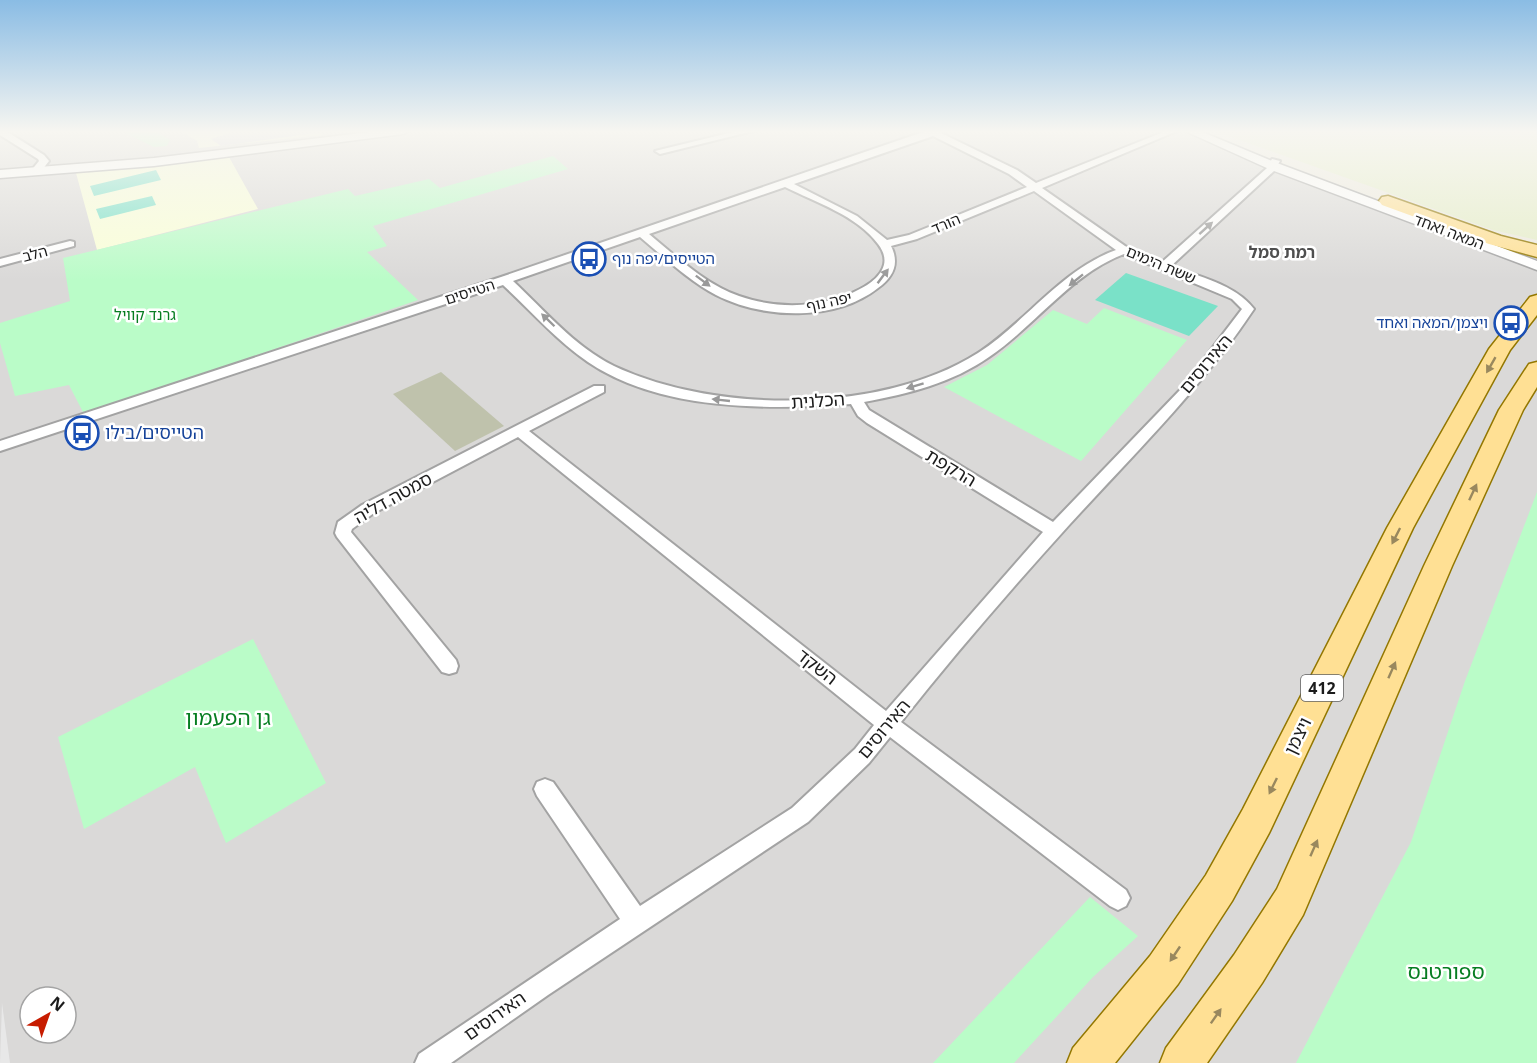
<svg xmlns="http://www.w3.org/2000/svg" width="1537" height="1063" viewBox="0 0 1537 1063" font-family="'Noto Sans','Noto Sans Hebrew',sans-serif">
  <rect width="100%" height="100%" fill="#eeebe0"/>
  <path fill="#dad9d8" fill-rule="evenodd" d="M0,131h1184l90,33 85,37 178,44v818h-1537zM30,997h36v36h-36z"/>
  <g fill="#faffd8">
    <polygon points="181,131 320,131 323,135 199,148 197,141"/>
    <polygon points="229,157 258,209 97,250 76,173"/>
  </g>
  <polygon fill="#bfc2ac" points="441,372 504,426 455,451 393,394"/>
  <polygon fill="#e6eeca" points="1214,131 1537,131 1537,240 1493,230"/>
  <g fill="#bafcc8">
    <polygon points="121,131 156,131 170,140 167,146 154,147"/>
    <polygon points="553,156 568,169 373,226 387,246 367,252 418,300 84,414 69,385 15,396 0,343 0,323 70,301 63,258 348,189 355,196 429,179 440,188"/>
    <polygon points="1104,308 1187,340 1081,461 944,387 987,365 1053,310 1087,324"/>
    <polygon points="1537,492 1537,1063 1296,1063 1411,842 1465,681"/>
    <polygon points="253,639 326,783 226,843 195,767 84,829 58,737"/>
    <polygon points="1090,897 1138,936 1093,977 1014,1063 933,1063"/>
  </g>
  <g fill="#7ae1c8">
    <polygon points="156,170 161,180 94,196 90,186"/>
    <polygon points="152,196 156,205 100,219 96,209"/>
    <polygon points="1126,273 1218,306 1189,336 1095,300"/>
  </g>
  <polygon fill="#e8e8e8" points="2,1003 10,1063 0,1063"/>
  <polygon fill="#d7d5e3" points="236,131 329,131 221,146 211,139"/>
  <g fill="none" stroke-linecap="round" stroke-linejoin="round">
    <defs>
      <g id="minor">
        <polygon points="0,131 6,131 44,155 49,161 39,174 30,172 39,161 38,159 0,135"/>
        <polygon points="737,131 753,131 660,154 655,151"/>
        <path d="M926,131h16l-1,2 76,37 19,13 130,-52h11l-135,57 83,58 36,17 106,-95 5,-9 8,2 -6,10 -103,95c28,11 64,18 83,43 -53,80 -120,145 -184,215 -58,64 -115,130 -169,198l225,168 4,8 -4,8 -8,4 -8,-4 -220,-169 -21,26 -61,59 -260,173 -97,68h-36l4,-9 201,-135 -83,-123 -3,-7 3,-7 8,-3 8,3 87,124 152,-98 63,-59 19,-24 -356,-288 -144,76 -22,16 -1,3 105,128 2,6 -2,6 -7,2 -7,-2 -105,-135 -2,-4 3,-11 24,-17 232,-119h10v6l-75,39 357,280 157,-179 -176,-109 -9,-7 -7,-12c-83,6 -191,7 -263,-42 -32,-22 -57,-51 -85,-77l-503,166v-10l501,-164zM933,136l76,38 18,13 -118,48 -22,5 -30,-24 -63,-32zM785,187c30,15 73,29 93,57 28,36 -42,58 -67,60 -24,3 -49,0 -72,-8 -34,-12 -62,-39 -90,-62zM1034,191l82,59c-55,20 -90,72 -138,103 -96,61 -262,61 -364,13 -39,-19 -70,-56 -101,-85l127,-44c24,20 48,43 76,58 47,24 119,27 162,-7 15,-11 22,-24 13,-42l26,-7zM1124,254l108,45 10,10 -61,80 -128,133 -184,-112 -5,-8c44,-8 88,-19 125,-45 46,-31 82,-83 135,-103z"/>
        <polygon points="70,241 74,242 74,246 0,266 0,259"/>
      </g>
      <g id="tertiary">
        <polygon points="377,131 409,131 403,134 154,166 0,178 0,170 154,158"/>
        <polygon points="1185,131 1200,131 1277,163 1537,261 1537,270 1269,169"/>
      </g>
      <g id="primary">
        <polygon points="1388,196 1501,236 1537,245 1537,257 1489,244 1382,205 1379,201 1382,197"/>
        <polygon points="1537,295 1537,315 1510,350 1413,528 1269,833 1232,901 1178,984 1115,1063 1067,1063 1073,1048 1150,956 1206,875 1243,809 1387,528 1489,349 1530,297"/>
        <polygon points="1537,362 1537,387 1523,410 1452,566 1303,915 1262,983 1207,1063 1160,1063 1166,1048 1234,955 1277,889 1424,566 1499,410 1529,364"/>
      </g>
    </defs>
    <use href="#minor" stroke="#a3a3a3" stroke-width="4"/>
    <use href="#tertiary" stroke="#a3a3a3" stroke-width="3"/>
    <use href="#primary" stroke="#937700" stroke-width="3"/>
    <use href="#minor" fill="#fff" fill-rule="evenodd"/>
    <use href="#tertiary" fill="#fff" fill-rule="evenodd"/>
    <use href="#primary" fill="#ffe094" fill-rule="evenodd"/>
  </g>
  <defs><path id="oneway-solid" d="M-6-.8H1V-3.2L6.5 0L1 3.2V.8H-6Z" transform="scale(1.5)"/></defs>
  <g fill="#999">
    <use href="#oneway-solid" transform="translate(1206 228) rotate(-42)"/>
    <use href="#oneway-solid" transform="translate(883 276) rotate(-53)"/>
    <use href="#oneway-solid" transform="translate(1076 280) rotate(141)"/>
    <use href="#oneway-solid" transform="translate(703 281) rotate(37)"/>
    <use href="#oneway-solid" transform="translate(548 320) rotate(-136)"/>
    <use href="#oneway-solid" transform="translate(915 386) rotate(163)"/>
    <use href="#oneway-solid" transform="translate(721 400) rotate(-174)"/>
  </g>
  <g fill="#99885e">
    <use href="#oneway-solid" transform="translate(1491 365) rotate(120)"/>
    <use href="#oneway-solid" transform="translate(1473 492) rotate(-65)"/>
    <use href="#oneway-solid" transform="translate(1396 536) rotate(117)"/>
    <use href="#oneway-solid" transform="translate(1392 670) rotate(-66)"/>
    <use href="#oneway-solid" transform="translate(1273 786) rotate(116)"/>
    <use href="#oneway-solid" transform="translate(1314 848) rotate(-66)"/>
    <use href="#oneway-solid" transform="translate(1175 954) rotate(124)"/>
    <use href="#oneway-solid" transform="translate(1216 1016) rotate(-55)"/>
  </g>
  <linearGradient id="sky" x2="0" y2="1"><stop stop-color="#8abce4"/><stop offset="0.47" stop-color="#f7f6f1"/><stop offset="1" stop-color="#f7f6f1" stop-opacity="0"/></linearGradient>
  <rect width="1537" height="280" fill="url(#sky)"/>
  <defs>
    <symbol id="bus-ring" viewBox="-11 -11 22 22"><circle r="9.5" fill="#fff" stroke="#1a4fb4" stroke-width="1.5"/><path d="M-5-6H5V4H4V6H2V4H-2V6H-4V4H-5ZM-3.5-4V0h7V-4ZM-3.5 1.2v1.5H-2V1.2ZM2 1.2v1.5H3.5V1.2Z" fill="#1a4fb4"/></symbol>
  </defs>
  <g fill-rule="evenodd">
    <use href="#bus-ring" x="570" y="240" width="38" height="38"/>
    <use href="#bus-ring" x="1492" y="304" width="38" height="38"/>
    <use href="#bus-ring" x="63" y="414" width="38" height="38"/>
  </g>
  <g text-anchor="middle" stroke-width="5" stroke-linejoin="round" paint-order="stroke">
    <g font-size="15" fill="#1c1c1c" stroke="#fff">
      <text transform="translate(946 224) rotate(-23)" y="5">הורד</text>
      <text transform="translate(1449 232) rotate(21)" y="5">המאה ואחד</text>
      <text transform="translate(35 254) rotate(-15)" y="5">הלב</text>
      <text transform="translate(1161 265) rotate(23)" y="5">ששת הימים</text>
      <text transform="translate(470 292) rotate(-18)" y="5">הטייסים</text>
      <text transform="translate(829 302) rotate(-12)" y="5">יפה נוף</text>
    </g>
    <g font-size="15" fill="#164399" stroke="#fff" text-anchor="start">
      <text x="612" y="264">הטייסים/יפה נוף</text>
      <text x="1488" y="328" text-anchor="end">ויצמן/המאה ואחד</text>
    </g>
    <g font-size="15" fill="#067d21" stroke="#fff">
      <text x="145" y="320">גרנד קוויל</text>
    </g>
    <g font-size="16" font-weight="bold" fill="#4f4f4f" stroke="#fff">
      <text x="1282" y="258">רמת סמל</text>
    </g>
    <rect fill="#fff" stroke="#606060" stroke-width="1.5" x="1301" y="675" width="42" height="26" rx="4.5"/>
    <g font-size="16" font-weight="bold" fill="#1c1c1c">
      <text x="1322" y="694">412</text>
    </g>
    <g font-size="18" fill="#1c1c1c" stroke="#fff">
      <text transform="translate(1206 364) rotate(-50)" y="6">האירוסים</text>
      <text transform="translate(818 401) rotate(-4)" y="6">הכלנית</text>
      <text transform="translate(951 468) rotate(31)" y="6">הרקפת</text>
      <text transform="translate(393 498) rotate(-29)" y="6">סמטה דליה</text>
      <text transform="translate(817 667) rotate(38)" y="6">השקד</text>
      <text transform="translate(884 729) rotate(-50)" y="6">האירוסים</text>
      <text transform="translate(1298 736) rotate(-64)" y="6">ויצמן</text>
      <text transform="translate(495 1016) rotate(-35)" y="6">האירוסים</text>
    </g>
    <g font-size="18" fill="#164399" stroke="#fff" text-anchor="start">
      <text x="105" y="439">הטייסים/בילו</text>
    </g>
    <g font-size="21" fill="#067d21" stroke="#fff">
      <text x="228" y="725">גן הפעמון</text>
      <text x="1446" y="979">ספורטנס</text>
    </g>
  </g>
  <g transform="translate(48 1015) rotate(40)"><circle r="28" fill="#ffffff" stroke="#a4a4a4" stroke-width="1.5"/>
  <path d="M0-4.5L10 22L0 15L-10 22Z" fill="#c71c00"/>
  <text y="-9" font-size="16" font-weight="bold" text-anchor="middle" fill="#1c1c1c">N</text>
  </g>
</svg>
